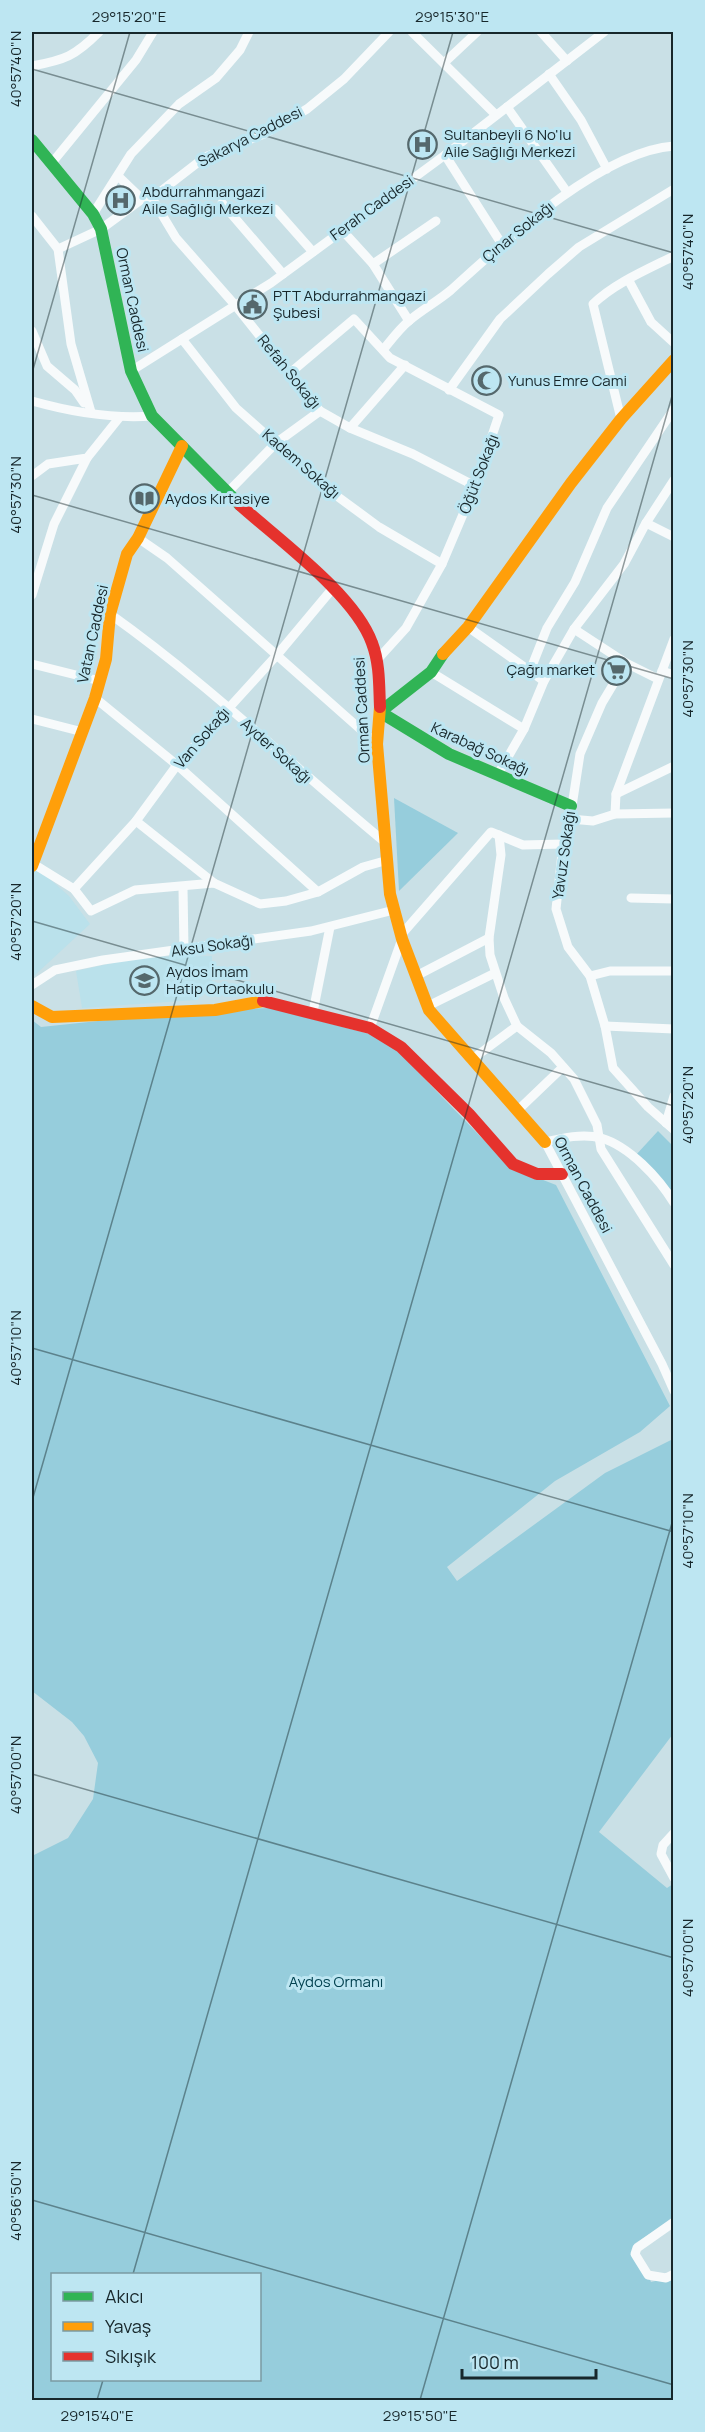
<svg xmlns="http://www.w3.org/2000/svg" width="705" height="2432" viewBox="0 0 705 2432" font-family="Manrope,sans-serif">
  <rect width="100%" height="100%" fill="#c9e0e6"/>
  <g fill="#bae1eb">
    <polygon points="36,867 69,896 90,924 34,976 32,972 32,874"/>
    <polygon points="212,956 212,992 197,992 196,1000 82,1008 76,971 141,957"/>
  </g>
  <g fill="#96cddc" fill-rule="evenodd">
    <polygon points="394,798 458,833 399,891"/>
    <path d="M270,1008l115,30 125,129 46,18 114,221 -30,26 -85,49 -108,86 10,14 148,-108 68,-34v295l-74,98 68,56 6,-4v335l-39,25 17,38 22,-5v123h-641v-544l36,-18 25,-39 5,-36 -14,-27 -12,-14 -40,-31v-671l9,7 162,-17zM52,2274h208v106h-208z"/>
    <polygon points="658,1131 673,1146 673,1194 635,1156"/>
  </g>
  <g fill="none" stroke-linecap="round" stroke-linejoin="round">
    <g stroke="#f7fafb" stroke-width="9">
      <polyline points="412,32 496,115"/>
      <polyline points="541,32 567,61"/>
      <polyline points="445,62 477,32"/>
      <path d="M32,66c33,-6 43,-10 67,-34"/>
      <polyline points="549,74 581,120 607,169"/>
      <polyline points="507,107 567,192"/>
      <polyline points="445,155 503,246"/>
      <polyline points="51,164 136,60 153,32"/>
      <polyline points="118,176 142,199"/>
      <polyline points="152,198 176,238 235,305 320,411 350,428 413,454 475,486"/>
      <polyline points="222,203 283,274"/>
      <polyline points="275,209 313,252"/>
      <polyline points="93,214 131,154 179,104 216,78 240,50 249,32"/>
      <polyline points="32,216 58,249 71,344 91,412"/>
      <polyline points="342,230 373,264 409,321"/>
      <polyline points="58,249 101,229 142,199 152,198 205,157 264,134 307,109 344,79 389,32"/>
      <polyline points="373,264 436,221"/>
      <polyline points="629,281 651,322 674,343"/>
      <polyline points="32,331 47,366 75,390 84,403"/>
      <polyline points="182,339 236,408 326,488 379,527 442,564"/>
      <path d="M383,350c8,-10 17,-22 27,-30 13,-11 28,-19 41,-30 53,-48 150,-139 223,-144"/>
      <polyline points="131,371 271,283 445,155 604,32"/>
      <polyline points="290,373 354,319 390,358 499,415 475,486 442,564 406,628 377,660"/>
      <polyline points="449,390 500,319 548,274 579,247 674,189"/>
      <path d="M32,401c39,11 80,18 120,15"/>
      <path d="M621,419l-28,-115c22,-21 53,-34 81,-48"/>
      <polyline points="350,428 405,365"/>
      <polyline points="32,476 48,464 87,458 119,418"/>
      <polyline points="227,493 276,443 320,411"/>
      <polyline points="646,523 674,537"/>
      <polyline points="138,538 167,558 377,744"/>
      <polyline points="32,595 54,524 87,458"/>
      <path d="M110,614c97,69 184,153 276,229"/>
      <polyline points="468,627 544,681"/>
      <polyline points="574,629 626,663 658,679"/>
      <polyline points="626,663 602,703 580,754 570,819 563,844 556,909 568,947 590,976 605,1026 613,1068 648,1107 674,1130"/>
      <polyline points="32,664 100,681"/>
      <polyline points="530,671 547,628 575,582 607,508 674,409"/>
      <polyline points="662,671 674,675"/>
      <polyline points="431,672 524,729"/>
      <polyline points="95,698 177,765 318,892"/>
      <polyline points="32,719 83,732"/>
      <polyline points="497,776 524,729 544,681 574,629 624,564 646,523 674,480"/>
      <polyline points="616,794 674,766"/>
      <polyline points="615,814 616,794 674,639"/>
      <polyline points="570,819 593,821 615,814 674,813"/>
      <polyline points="136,821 214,883"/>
      <polyline points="499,835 501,855 489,938 490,955 504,998 517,1026 551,1053 574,1079 597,1125 601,1149 674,1265"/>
      <polyline points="32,863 74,889 91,911 135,890 214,883 260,904 286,901 318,892 363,867 388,860"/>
      <polyline points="183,888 184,950"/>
      <polyline points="74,889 136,821 177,765 277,655 333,588"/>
      <polyline points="631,898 674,899"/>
      <polyline points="401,935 491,832 523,845 563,844"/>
      <polyline points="416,976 489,938"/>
      <polyline points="590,976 610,971 674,971"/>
      <polyline points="32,985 55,970 103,960 311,931 394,910"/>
      <polyline points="428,1006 495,973"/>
      <polyline points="313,1012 330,927"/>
      <polyline points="605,1026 674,1029"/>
      <polyline points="370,1028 402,939"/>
      <polyline points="471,1060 517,1026"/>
      <polyline points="517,1111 563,1067"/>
      <polyline points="666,1123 674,1096"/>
      <path d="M674,1203c-15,-25 -45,-57 -73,-65 -18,-5 -39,0 -56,4l117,222 12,27"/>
      <polyline points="674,1833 663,1845 661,1854 674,1878"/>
      <polyline points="674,2222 637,2248 635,2254 648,2275 666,2278 674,2274"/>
    </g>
    <g stroke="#30b455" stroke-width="12">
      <polyline points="32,140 93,214 101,229 131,371 152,416 240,505"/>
      <polyline points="443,654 431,672 380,712 449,754 571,806"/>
    </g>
    <g stroke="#ff9f0a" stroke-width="12">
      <polyline points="443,654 468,627 571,483 621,419 674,360"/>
      <polyline points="380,707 377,744 390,894 402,939 429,1010 545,1142"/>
      <polyline points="32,866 95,698 106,659 110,614 127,554 138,538 182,446"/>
      <polyline points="32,1006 52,1017 215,1010 263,1001"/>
    </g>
    <g stroke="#e5322d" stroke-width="12">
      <path d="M240,505c39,35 115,90 132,138 8,21 7,43 8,64"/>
      <polyline points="263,1001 370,1028 401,1047 469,1114 513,1164 537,1174 562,1174"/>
    </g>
  </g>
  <path fill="none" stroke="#17272b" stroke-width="1.5" stroke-opacity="0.45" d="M32,69l642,184M32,373l98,-341M32,495l642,184M32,921l642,185M32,1348l642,184M32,1501l421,-1469M32,1774l642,184M32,2200l642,185M133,2274l541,-1885M97,2400l6,-20M420,2400l254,-884"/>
  <defs>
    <symbol id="hospital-ring" viewBox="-11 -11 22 22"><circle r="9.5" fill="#bde6f2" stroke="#55686c" stroke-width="1.5"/><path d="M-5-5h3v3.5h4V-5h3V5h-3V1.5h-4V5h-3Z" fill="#55686c"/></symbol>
    <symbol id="civic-ring" viewBox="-11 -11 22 22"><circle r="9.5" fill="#bde6f2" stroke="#55686c" stroke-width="1.5"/><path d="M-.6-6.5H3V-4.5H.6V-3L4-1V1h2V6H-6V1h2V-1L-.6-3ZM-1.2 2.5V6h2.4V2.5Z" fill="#55686c"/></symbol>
    <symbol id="mosque-ring" viewBox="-11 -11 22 22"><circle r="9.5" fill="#bde6f2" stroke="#55686c" stroke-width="1.5"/><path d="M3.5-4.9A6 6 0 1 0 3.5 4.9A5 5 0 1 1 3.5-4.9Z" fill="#55686c"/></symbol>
    <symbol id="library-ring" viewBox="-11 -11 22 22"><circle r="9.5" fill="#bde6f2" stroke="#55686c" stroke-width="1.5"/><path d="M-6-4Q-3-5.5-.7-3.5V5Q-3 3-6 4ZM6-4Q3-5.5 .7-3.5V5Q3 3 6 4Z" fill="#55686c"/></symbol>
    <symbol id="supermarket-ring" viewBox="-11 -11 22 22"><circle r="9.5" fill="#bde6f2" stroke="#55686c" stroke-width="1.5"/><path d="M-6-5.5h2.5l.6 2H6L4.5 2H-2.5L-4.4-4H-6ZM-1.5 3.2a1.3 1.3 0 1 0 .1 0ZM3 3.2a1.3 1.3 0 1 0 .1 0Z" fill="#55686c"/></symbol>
    <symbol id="school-ring" viewBox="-11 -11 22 22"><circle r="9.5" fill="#bde6f2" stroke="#55686c" stroke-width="1.5"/><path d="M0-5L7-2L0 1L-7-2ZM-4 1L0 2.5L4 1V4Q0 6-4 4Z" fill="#55686c"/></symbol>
  </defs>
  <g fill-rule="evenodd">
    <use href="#hospital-ring" x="406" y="128" width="33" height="33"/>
    <use href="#hospital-ring" x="104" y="184" width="33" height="33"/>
    <use href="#civic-ring" x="236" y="288" width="33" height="33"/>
    <use href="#mosque-ring" x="470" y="364" width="33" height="33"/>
    <use href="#library-ring" x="128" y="482" width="33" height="33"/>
    <use href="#supermarket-ring" x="600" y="654" width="33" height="33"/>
    <use href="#school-ring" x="128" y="964" width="33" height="33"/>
  </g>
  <g text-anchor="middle" stroke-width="6" stroke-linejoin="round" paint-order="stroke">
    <g font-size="15" fill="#17272b" stroke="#bde6f2" text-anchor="start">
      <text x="444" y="140">Sultanbeyli 6 No'lu<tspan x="444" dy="17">Aile Sağlığı Merkezi</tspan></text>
      <text x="142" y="197">Abdurrahmangazi<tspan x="142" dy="17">Aile Sağlığı Merkezi</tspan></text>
      <text x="273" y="301">PTT Abdurrahmangazi<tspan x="273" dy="17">Şubesi</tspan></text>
      <text x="508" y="386">Yunus Emre Cami</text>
      <text x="165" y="504">Aydos Kırtasiye</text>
      <text x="595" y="675" text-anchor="end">Çağrı market</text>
      <text x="166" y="977">Aydos İmam<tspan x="166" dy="17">Hatip Ortaokulu</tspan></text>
    </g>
    <g font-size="15" fill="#17272b" stroke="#bde6f2">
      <text transform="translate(250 137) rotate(-27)" y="5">Sakarya Caddesi</text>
      <text transform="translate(372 208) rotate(-36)" y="5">Ferah Caddesi</text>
      <text transform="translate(518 232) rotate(-39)" y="5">Çınar Sokağı</text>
      <text transform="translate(132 300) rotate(78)" y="5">Orman Caddesi</text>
      <text transform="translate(289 372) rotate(51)" y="5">Refah Sokağı</text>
      <text transform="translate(301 464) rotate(41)" y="5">Kadem Sokağı</text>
      <text transform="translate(479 474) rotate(-69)" y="5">Öğüt Sokağı</text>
      <text transform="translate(93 634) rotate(-78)" y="5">Vatan Caddesi</text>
      <text transform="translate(362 710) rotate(-93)" y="5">Orman Caddesi</text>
      <text transform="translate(202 738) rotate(-49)" y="5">Van Sokağı</text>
      <text transform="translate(480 749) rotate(25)" y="5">Karabağ Sokağı</text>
      <text transform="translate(276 751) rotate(42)" y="5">Ayder Sokağı</text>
      <text transform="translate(564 855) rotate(-82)" y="5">Yavuz Sokağı</text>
      <text transform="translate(212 946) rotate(-8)" y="5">Aksu Sokağı</text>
      <text transform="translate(583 1185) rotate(62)" y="5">Orman Caddesi</text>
    </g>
    <g font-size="15" fill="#044351" stroke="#bde6f2">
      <text x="336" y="1987">Aydos Ormanı</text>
    </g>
  </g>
  <rect width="705" height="2432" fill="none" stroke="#bde6f2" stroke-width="66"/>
  <rect x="51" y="2273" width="210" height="108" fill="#bde6f2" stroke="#7b9aa2" stroke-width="1.5"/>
  <rect x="63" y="2292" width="30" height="9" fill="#30b455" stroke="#7b9aa2" stroke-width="1.5"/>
  <text x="105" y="2303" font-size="18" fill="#17272b">Akıcı</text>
  <rect x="63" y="2322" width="30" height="9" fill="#ff9f0a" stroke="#7b9aa2" stroke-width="1.5"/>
  <text x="105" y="2333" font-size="18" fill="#17272b">Yavaş</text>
  <rect x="63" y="2352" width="30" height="9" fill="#e5322d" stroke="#7b9aa2" stroke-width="1.5"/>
  <text x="105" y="2363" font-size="18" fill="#17272b">Sıkışık</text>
  <path d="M462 2369v9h134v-9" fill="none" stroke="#17272b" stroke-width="3"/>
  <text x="471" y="2369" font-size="18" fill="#17272b" stroke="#bde6f2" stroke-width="4.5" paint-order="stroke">100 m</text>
  <rect x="33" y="33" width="639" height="2366" fill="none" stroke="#17272b" stroke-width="2"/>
  <g font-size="15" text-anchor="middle" fill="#17272b">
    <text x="129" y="22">29°15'20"E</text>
    <text x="452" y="22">29°15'30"E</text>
    <text transform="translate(16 69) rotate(-90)" y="5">40°57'40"N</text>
    <text transform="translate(688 252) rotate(-90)" y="5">40°57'40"N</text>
    <text transform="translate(16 495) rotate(-90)" y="5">40°57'30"N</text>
    <text transform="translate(688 679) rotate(-90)" y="5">40°57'30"N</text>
    <text transform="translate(16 922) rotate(-90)" y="5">40°57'20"N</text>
    <text transform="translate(688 1105) rotate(-90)" y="5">40°57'20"N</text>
    <text transform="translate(16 1348) rotate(-90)" y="5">40°57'10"N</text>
    <text transform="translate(688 1531) rotate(-90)" y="5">40°57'10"N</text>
    <text transform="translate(16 1775) rotate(-90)" y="5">40°57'00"N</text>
    <text transform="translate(688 1958) rotate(-90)" y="5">40°57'00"N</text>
    <text transform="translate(16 2201) rotate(-90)" y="5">40°56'50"N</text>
    <text x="97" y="2421">29°15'40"E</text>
    <text x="420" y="2421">29°15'50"E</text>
  </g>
</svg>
